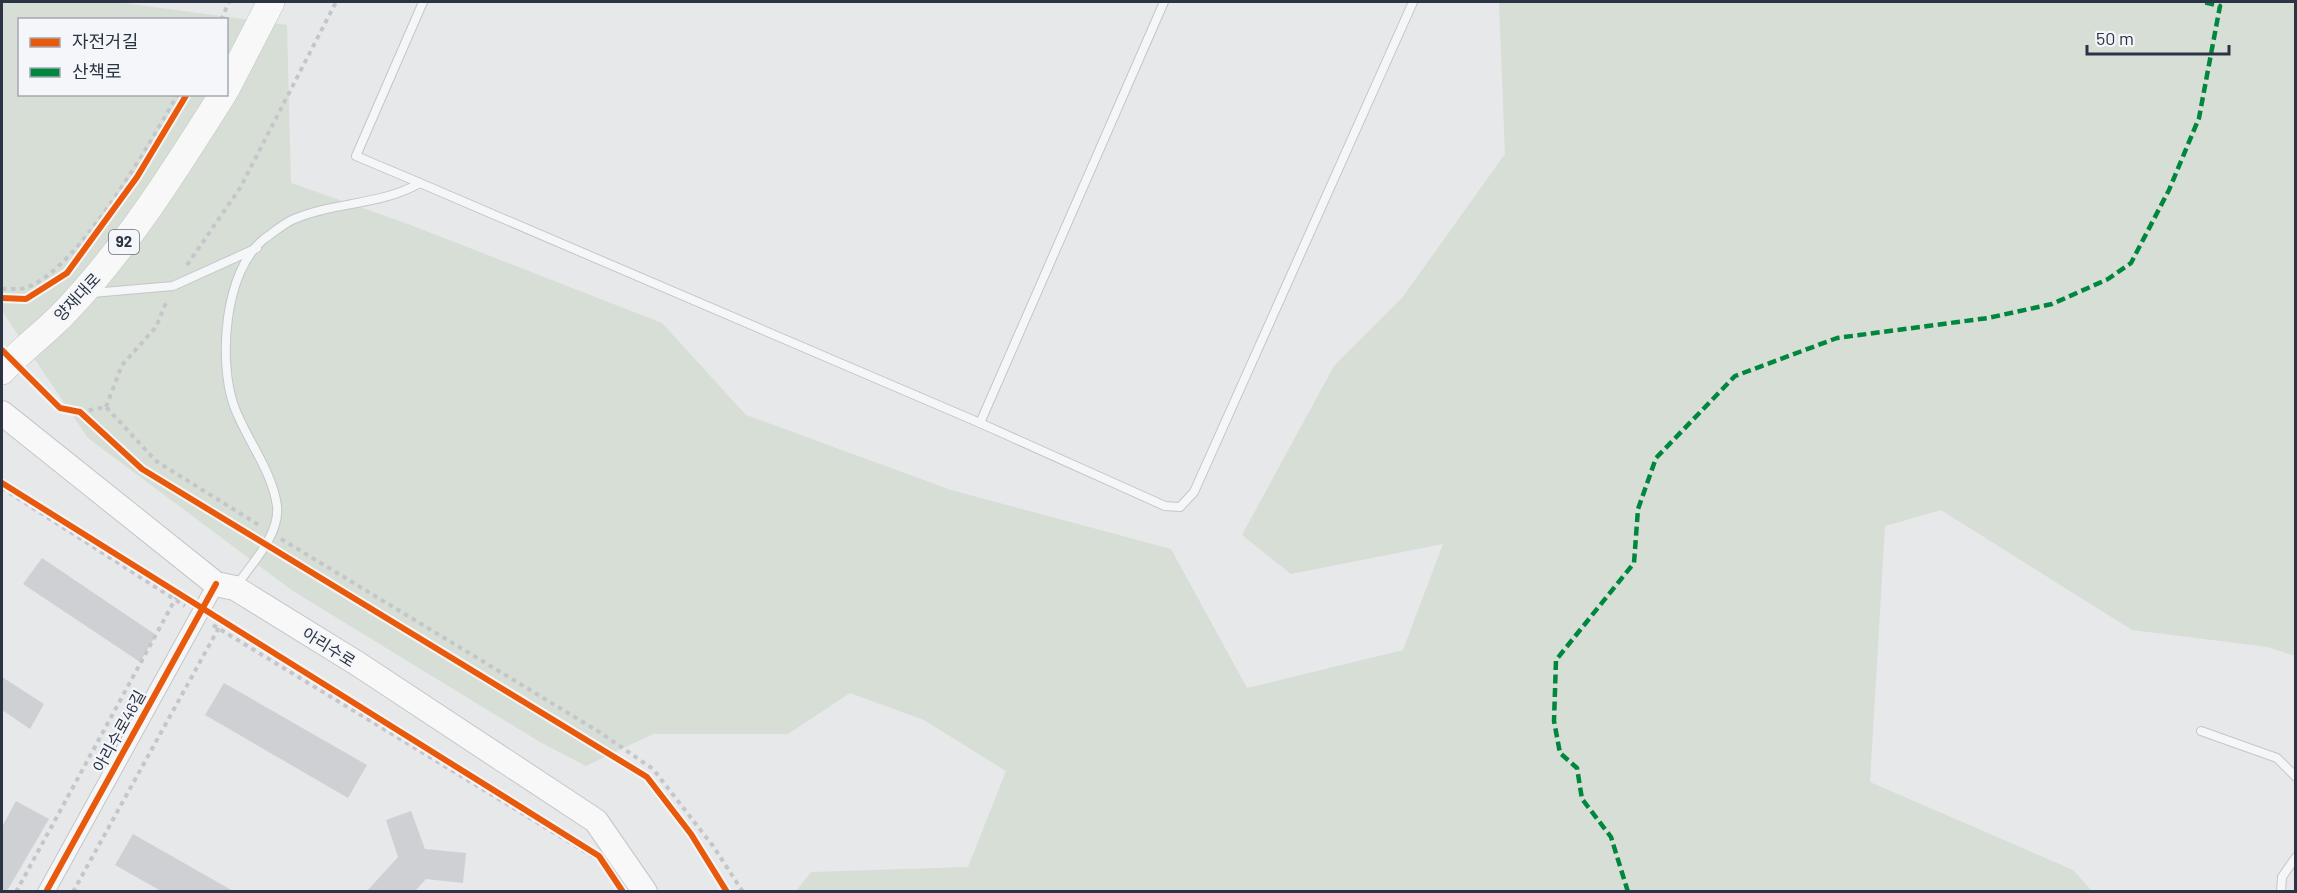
<svg xmlns="http://www.w3.org/2000/svg" width="2297" height="893" viewBox="0 0 2297 893" font-family="Barlow,'Noto Sans KR',sans-serif">
  <rect width="100%" height="100%" fill="#e6e8ea"/>
  <path fill="#d6ded6" fill-rule="evenodd" d="M2,2h114l171,23 4,158 117,41 254,99 84,92 205,75 220,59 76,139 156,-38 40,-106 -152,30 -49,-39 92,-169 68,-68 103,-144 -6,-152h796v654l-27,-9 -136,-17 -191,-120 -56,16 -15,256 203,88 19,21h-1296l15,-19 157,-5 38,-96 -82,-51 -74,-27 -62,41h-135l-67,32 -46,-24 -247,-151 -205,-153 -86,-127zM20,20h206v74h-206z"/>
  <g fill="#ced0d3">
    <polygon points="42,558 156,635 140,662 23,584"/>
    <polygon points="2,677 44,704 30,729 2,710"/>
    <polygon points="224,683 367,765 348,798 205,715"/>
    <polygon points="16,801 49,819 7,891 2,891 2,827"/>
    <polygon points="411,811 425,849 466,853 463,883 426,879 415,891 367,891 398,857 386,820"/>
    <polygon points="133,834 233,891 161,891 115,865"/>
  </g>
  <g fill="none" stroke-linecap="round" stroke-linejoin="round">
    <defs>
      <g id="service">
        <polyline points="420,183 356,156 423,2"/>
        <polyline points="92,293 173,286 257,248"/>
        <polyline points="980,423 1165,506 1180,507 1194,492 1413,2"/>
        <path d="M237,585c15,-22 43,-50 40,-79 -5,-36 -31,-67 -43,-100 -16,-45 -10,-135 30,-167 9,-6 20,-16 30,-20 43,-18 85,-13 126,-36l560,240 184,-421"/>
        <polyline points="2201,731 2277,758 2296,777"/>
        <polyline points="2281,892 2282,877 2296,857"/>
      </g>
      <polyline id="minor" points="46,892 216,584"/>
      <polyline id="secondary" points="2,413 216,584 235,588 358,664 596,821 645,892"/>
      <g id="primary">
        <polyline points="226,89 271,2"/>
        <path d="M2,371c19,-21 43,-38 63,-59 62,-65 110,-142 158,-218"/>
      </g>
    </defs>
    <use href="#service" stroke="#c4c6c8" stroke-width="10"/>
    <use href="#minor" stroke="#c4c6c8" stroke-width="18"/>
    <use href="#secondary" stroke="#c4c6c8" stroke-width="26"/>
    <use href="#primary" stroke="#c2c5c8" stroke-width="28"/>
    <g stroke="#c5c6ca" stroke-width="4" stroke-dasharray="4.5 4.5" stroke-linecap="butt">
      <polyline points="221,20 229,2"/>
      <polyline points="187,265 240,188 336,2"/>
      <path d="M2,289c6,-1 16,1 23,-1 53,-17 125,-145 153,-194"/>
      <polyline points="106,407 122,365 156,327 167,300"/>
      <polyline points="80,412 106,407 156,461 262,527"/>
      <polyline points="2,488 185,606"/>
      <polyline points="281,539 601,733 653,769 713,846 743,892"/>
      <polyline points="213,625 594,857"/>
      <polyline points="16,892 178,594"/>
      <polyline points="73,892 222,622"/>
    </g>
    <use href="#service" stroke="#f5f6f7" stroke-width="8"/>
    <use href="#minor" stroke="#f5f6f7" stroke-width="16"/>
    <use href="#secondary" stroke="#f8f8f8" stroke-width="24"/>
    <use href="#primary" stroke="#f8f8f8" stroke-width="27"/>
    <polyline stroke="#00873e" stroke-width="4.5" stroke-dasharray="9 4.5" stroke-linecap="butt" points="1628,892 1611,837 1582,799 1577,768 1560,753 1554,721 1556,660 1634,563 1638,509 1656,458 1735,376 1837,338 1988,318 2052,304 2108,279 2131,263 2169,190 2199,118 2220,6 2203,2"/>
    <defs>
      <g id="cycleway">
        <polyline points="2,298 26,299 67,273 137,177 187,94"/>
        <polyline points="2,350 60,408 80,412 142,469 647,777 691,834 727,892"/>
        <polyline points="2,483 599,856 623,892"/>
        <polyline points="46,892 216,584"/>
      </g>
    </defs>
    <use href="#cycleway" stroke="#f4f6f9" stroke-width="10"/>
    <use href="#cycleway" stroke="#e8590c" stroke-width="6"/>
  </g>
  <g text-anchor="middle" stroke-width="4.5" stroke-linejoin="round" paint-order="stroke">
    <rect fill="#f4f6f9" stroke="#676e7b" stroke-width="1.5" x="109" y="230" width="30" height="24" rx="4.5"/>
    <g font-size="15" font-weight="bold" fill="#2b3445">
      <text x="124" y="247">92</text>
    </g>
    <g font-size="16" fill="#2b3445" stroke="#f4f6f9">
      <text transform="translate(77 297) rotate(-47)" y="6">양재대로</text>
      <text transform="translate(329 647) rotate(32)" y="6">아리수로</text>
      <text transform="translate(119 731) rotate(-61)" y="6">아리수로46길</text>
    </g>
  </g>
  <rect width="2297" height="893" fill="none" stroke="#2b3445" stroke-width="6"/>
  <rect x="18" y="18" width="210" height="78" fill="#f4f6f9" stroke="#a4a8b1" stroke-width="1.5"/>
  <rect x="30" y="38" width="30" height="9" fill="#e8590c" stroke="#a4a8b1" stroke-width="1.5"/>
  <text x="72" y="48" font-size="18" fill="#2b3445">자전거길</text>
  <rect x="30" y="68" width="30" height="9" fill="#00873e" stroke="#a4a8b1" stroke-width="1.5"/>
  <text x="72" y="78" font-size="18" fill="#2b3445">산책로</text>
  <path d="M2087 45v9h142v-9" fill="none" stroke="#2b3445" stroke-width="3"/>
  <text x="2096" y="45" font-size="18" fill="#2b3445" stroke="#f4f6f9" stroke-width="4.5" paint-order="stroke">50 m</text>
</svg>
